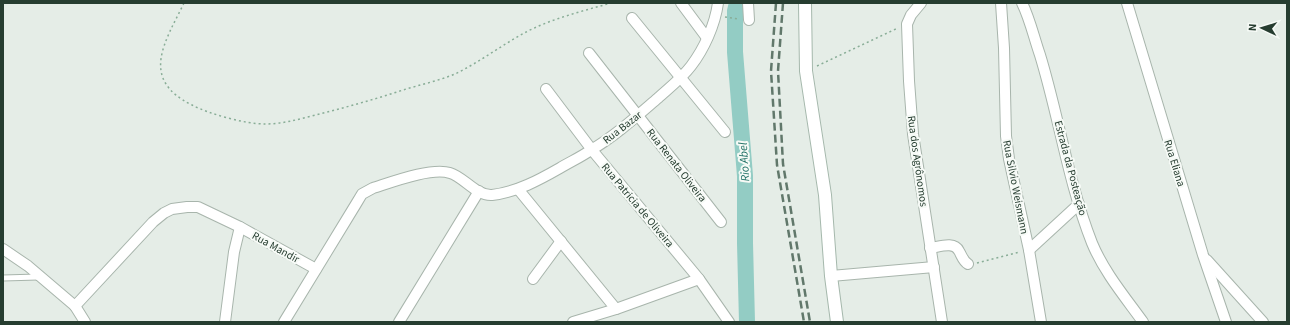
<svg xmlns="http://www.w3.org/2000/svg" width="1290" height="325" viewBox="0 0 1290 325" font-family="'Source Sans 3',sans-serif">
  <rect width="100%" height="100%" fill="#e5ede7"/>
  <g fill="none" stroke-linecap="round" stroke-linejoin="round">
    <polyline stroke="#93ccc4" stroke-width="16" points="737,3 735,11 735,52 745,176 745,243 747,322"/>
    <defs>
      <polyline id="lane" points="3,278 38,277"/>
      <g id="street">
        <polyline points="681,3 707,38"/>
        <polyline points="748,3 749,20"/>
        <polyline points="921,3 911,15 907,24 909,81 913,134 942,322"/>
        <polyline points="1001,3 1004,48 1006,136 1009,159 1029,250 1041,322"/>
        <path d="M1022,3c8,16 12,35 18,52 19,62 28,127 52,188 12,29 33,54 51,79"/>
        <polyline points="1127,3 1203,255 1226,322"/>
        <polyline points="632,18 725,132"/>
        <polyline points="589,53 721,222"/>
        <polyline points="546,89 592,150 699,279 729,322"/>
        <polyline points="518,189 616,309"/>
        <path d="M930,248c9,-1 24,-7 29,3 3,5 4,10 9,13"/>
        <polyline points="3,249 28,266 75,306 85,322"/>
        <polyline points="1029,250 1079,204"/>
        <polyline points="1207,260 1263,322"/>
        <polyline points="831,276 934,267"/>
        <polyline points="533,279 561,241"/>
        <polyline points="75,306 153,222 164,213 172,209 187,207 198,207 240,227 316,269"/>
        <polyline points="225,322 234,252 240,227"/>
        <path d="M284,322l72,-118 6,-10 11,-6c19,-6 59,-21 77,-15 14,4 26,23 42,22 25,-3 47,-15 68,-27 10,-6 21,-11 31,-18 24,-14 46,-34 67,-52 11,-10 24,-20 33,-32 13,-17 24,-41 27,-63"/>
        <polyline points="399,322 479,191"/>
        <polyline points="573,322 616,309 699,279"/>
      </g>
      <polyline id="secondary" points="805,3 806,71 825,195 831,276 837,322"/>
    </defs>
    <use href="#lane" stroke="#a8b5ac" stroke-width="7"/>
    <use href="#street" stroke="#a8b5ac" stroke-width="12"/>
    <use href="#secondary" stroke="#a5b8ac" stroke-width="14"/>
    <g stroke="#89ad97" stroke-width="1.5" stroke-dasharray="2 3" stroke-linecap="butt">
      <path d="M184,3c-19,39 -45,76 8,102 17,9 53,19 73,19 16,0 31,-4 47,-8 31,-8 61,-16 91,-26 16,-5 35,-9 52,-16 25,-12 48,-30 73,-43 26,-13 55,-20 83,-28"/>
      <polyline points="725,17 739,19"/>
      <polyline points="817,66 898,28"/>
      <polyline points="977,263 1020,252"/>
    </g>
    <use href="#lane" stroke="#fff" stroke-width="5"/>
    <use href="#street" stroke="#fff" stroke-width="10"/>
    <use href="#secondary" stroke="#fff" stroke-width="12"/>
    <g stroke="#61786b" stroke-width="2.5" stroke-dasharray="8 4" stroke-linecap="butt">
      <polyline points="776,3 771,71 777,165 804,322"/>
      <polyline points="783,3 778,71 783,164 810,322"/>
    </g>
  </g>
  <g text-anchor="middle" stroke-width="4" stroke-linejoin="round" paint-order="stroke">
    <g font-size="11" fill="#263d30" stroke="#f6faf6">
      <text transform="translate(622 127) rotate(-38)" y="4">Rua Bazar</text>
      <text transform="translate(918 161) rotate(82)" y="4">Rua dos Agrônomos</text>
      <text transform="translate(1175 163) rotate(73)" y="4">Rua Eliana</text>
      <text transform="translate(677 165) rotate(52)" y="4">Rua Renata Oliveira</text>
      <text transform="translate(1071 168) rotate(75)" y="4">Estrada da Posteação</text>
      <text transform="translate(1016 187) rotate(79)" y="4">Rua Silvio Weismann</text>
      <text transform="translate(638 205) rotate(50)" y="4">Rua Patricia de Oliveira</text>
      <text transform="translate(276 247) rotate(29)" y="4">Rua Mandir</text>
    </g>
    <g font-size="12" font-style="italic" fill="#267469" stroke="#f6faf6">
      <text transform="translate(744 162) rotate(-94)" y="4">Rio Abel</text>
    </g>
  </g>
  <rect width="1290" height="325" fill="none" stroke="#263d30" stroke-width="8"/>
  <g transform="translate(1262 28) rotate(274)" stroke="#f6faf6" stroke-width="3" paint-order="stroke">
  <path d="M0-3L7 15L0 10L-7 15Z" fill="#263d30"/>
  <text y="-6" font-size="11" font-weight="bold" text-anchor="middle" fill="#263d30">N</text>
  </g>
</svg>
